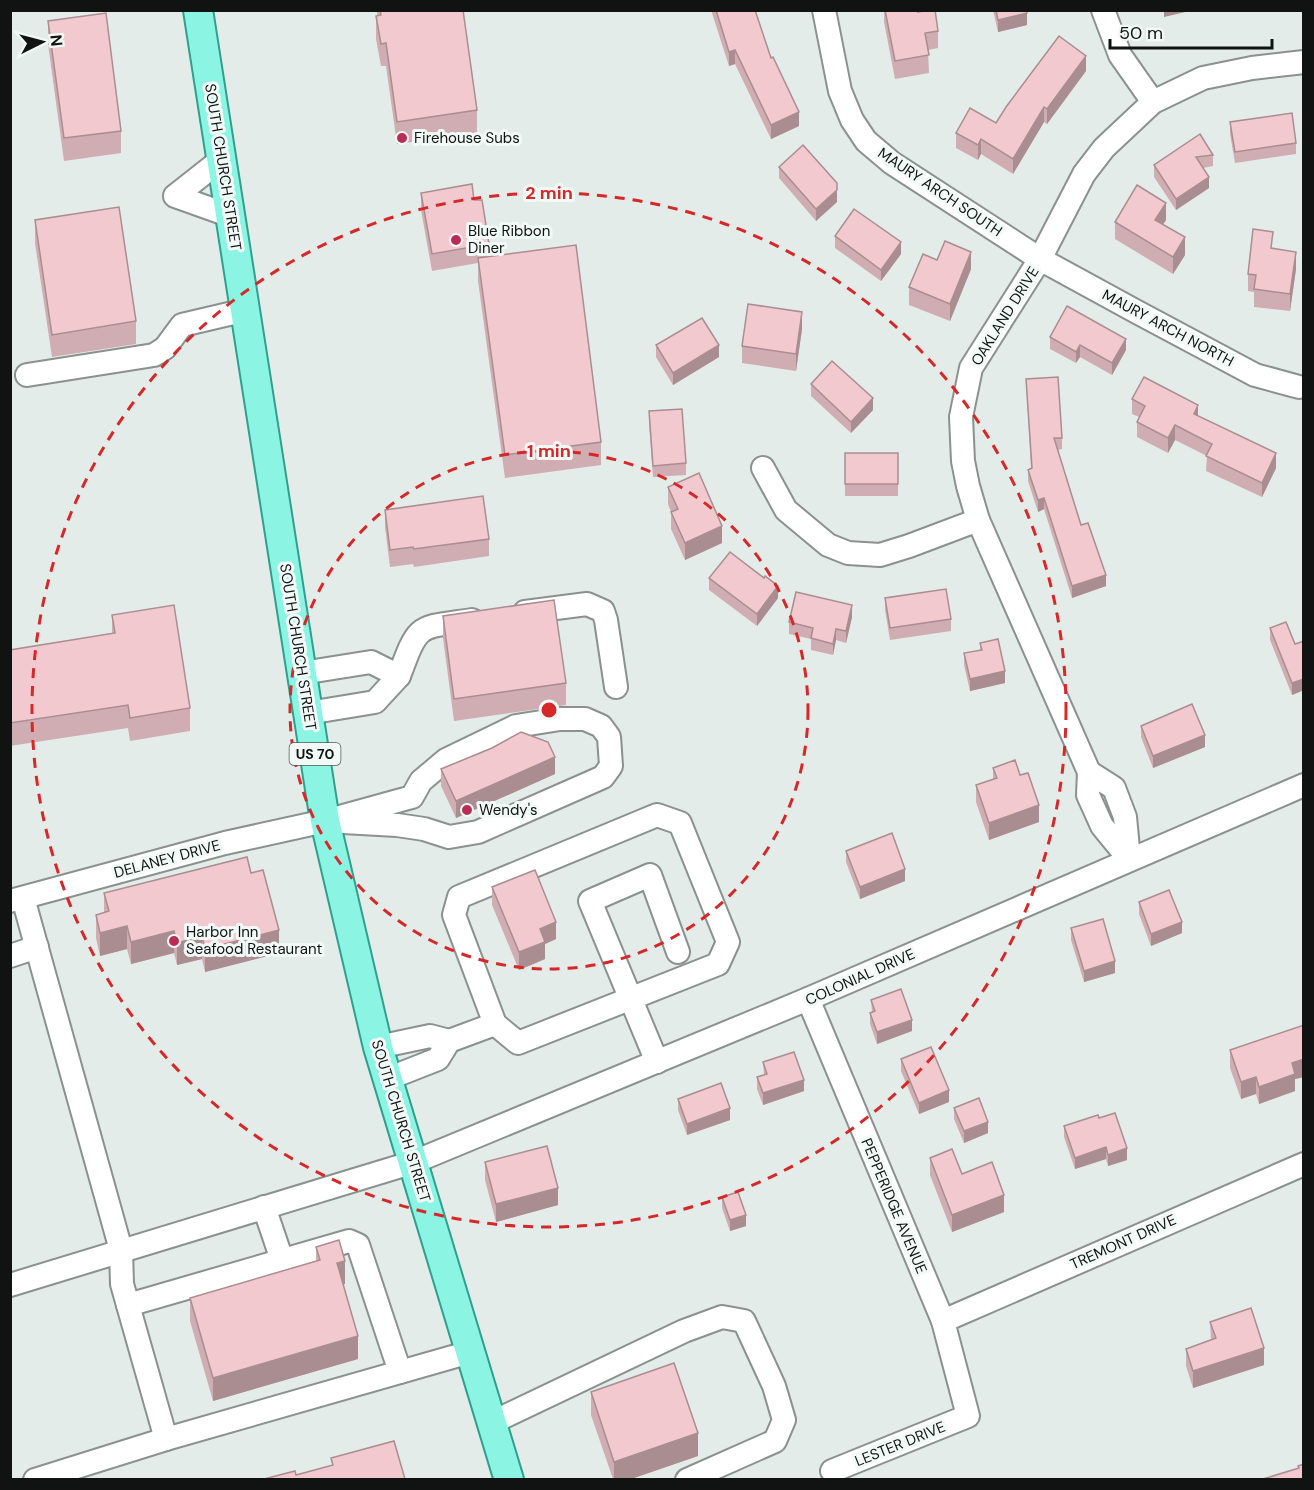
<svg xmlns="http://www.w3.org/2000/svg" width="1314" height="1490" viewBox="0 0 1314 1490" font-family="'DM Sans',sans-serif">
  <rect width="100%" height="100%" fill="#e4ecea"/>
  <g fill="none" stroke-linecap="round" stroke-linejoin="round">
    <defs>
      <g id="minor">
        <polyline points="824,10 840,91 852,120 866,141 892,163 1040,259 1137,312 1255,375 1299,387"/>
        <polyline points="1103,10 1120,55 1153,102"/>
        <polyline points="222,159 175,196 231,216"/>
        <polyline points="27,375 154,355 165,348 182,325 246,310"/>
        <polyline points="763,468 786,510 828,545 848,553 880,555 909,546 978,520"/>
        <polyline points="525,612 587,604 603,611 606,620 616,687"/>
        <polyline points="302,673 371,662 399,676 375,702 308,713"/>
        <path d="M399,676c20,-54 18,-48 73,-56"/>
        <polyline points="1089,772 1114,788 1125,817 1129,859"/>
        <polyline points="1129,859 1102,826 1088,795 1089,772 978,520 968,486 963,461 961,417 971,368 1040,259 1084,174 1104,148 1153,102 1203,78 1252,68 1304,62"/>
        <polyline points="23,898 121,1250 122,1284 166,1439 470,1352"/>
        <polyline points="10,901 225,843 325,821 412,797 421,781 446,760 516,726 560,719 585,719 601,726 609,737 611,766 603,777 478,832 449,837 424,829 397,825 325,821"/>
        <polyline points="10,956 37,947"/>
        <polyline points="808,999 943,1321 968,1416 832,1471"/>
        <polyline points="449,1041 495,1024 518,1043 718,964 728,942 680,823 657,815 459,897 454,915 495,1024"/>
        <polyline points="378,1047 430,1036 449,1041 438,1059 387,1079"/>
        <polyline points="657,1062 590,901 650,875 678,952"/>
        <polyline points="264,1207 282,1260"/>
        <polyline points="10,1285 414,1162 808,999 1304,785"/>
        <polyline points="128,1305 349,1241 358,1245 400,1372"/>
        <polyline points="943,1321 1304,1164"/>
        <polyline points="491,1423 684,1331 722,1317 744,1321 774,1386 784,1420 775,1441 687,1480"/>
        <polyline points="35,1480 166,1439"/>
      </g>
      <polyline id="major" points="198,10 325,821 378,1047 509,1480"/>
    </defs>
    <use href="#minor" stroke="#8a918f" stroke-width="26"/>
    <use href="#major" stroke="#2fa08e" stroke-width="32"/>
    <use href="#minor" stroke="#fff" stroke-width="22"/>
    <use href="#major" stroke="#8cf4e3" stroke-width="28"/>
  </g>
  <g fill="#d0adb2">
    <polygon points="377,10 463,10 477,110 477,133 397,144 386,66 381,66 376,39 376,16 377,16"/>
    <polygon points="711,10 755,10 771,58 799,126 771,139 735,64 729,66"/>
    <polygon points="884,10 918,10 918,12 938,31 938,48 928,50 929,73 895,79 884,22"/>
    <polygon points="993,10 1026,10 1027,25 998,32"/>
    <polygon points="48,21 121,131 121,153 64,161 48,44"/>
    <polygon points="1086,71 1047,124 1044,122 1013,174 981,154 978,160 956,148 956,133 996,123"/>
    <polygon points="1230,122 1296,143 1296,154 1235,163 1230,134"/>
    <polygon points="1200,134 1213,155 1213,166 1203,168 1209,188 1176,210 1154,177 1154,165"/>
    <polygon points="779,167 837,202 816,221 779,178"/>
    <polygon points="421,193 474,200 489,244 489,257 601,442 601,465 505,478 478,281 478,263 432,271 421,210"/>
    <polygon points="35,220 136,321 136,344 52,357 35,243"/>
    <polygon points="1166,220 1163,224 1185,255 1173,274 1115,239 1115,222"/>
    <polygon points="835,236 901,254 881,281 835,248"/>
    <polygon points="1273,249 1296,269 1290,311 1254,307 1254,292 1248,291 1248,274"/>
    <polygon points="937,260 971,269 950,321 909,305 909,287"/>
    <polygon points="802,329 796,371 742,363 742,346"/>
    <polygon points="1050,337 1126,350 1112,375 1080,357 1076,363 1050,349"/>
    <polygon points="656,345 719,357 673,385 656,357"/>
    <polygon points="1026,379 1062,438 1062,449 1058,450 1081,525 1106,586 1072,598 1044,509 1038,512 1028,481 1028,470 1031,469"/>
    <polygon points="811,384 873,410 851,433 811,396"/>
    <polygon points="1132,399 1198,417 1276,468 1262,497 1206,471 1207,456 1175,440 1168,453 1137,437 1137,422 1139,417 1132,414"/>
    <polygon points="649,411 686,463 686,475 653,477 649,423"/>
    <rect x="845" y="453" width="53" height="43"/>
    <polygon points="668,487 722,543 685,560 671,529 671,512 668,504"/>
    <polygon points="385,510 489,539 489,556 414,567 413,564 390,567 385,527"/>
    <polygon points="709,578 778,598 757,626 709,590"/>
    <polygon points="885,598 951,619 951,631 890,640 885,610"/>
    <polygon points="112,615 190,708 190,731 130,741 128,728 10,746 10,650 112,633"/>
    <polygon points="443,616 566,683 566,705 454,721 443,638"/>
    <polygon points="852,617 846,643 836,640 833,655 811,650 811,639 789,634 789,622"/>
    <polygon points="1270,628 1295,644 1304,641 1304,690 1292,695 1270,640"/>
    <polygon points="980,643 1005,683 970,691 964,665 964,653 980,650"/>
    <polygon points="1141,726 1205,747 1153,768 1141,737"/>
    <polygon points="993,768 1020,775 1039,822 989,840 976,802 976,785 993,779"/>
    <polygon points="441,769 555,774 456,818 441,786"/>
    <polygon points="846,851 905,881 860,899 846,862"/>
    <polygon points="251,873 279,953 205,972 202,959 177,965 174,953 131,964 127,949 100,956 96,938 96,915 104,913 104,893"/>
    <polygon points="492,887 556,939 545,944 545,959 519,970 492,905"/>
    <polygon points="1139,902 1182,933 1151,946 1139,914"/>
    <polygon points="1071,928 1115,973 1084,982 1071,940"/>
    <polygon points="871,1000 912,1031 877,1044 870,1024 870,1013 872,1012"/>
    <polygon points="1304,1025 1304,1077 1295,1079 1295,1091 1259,1104 1256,1094 1241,1099 1230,1068 1230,1050"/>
    <polygon points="901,1059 949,1102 919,1114 901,1071"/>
    <polygon points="763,1062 804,1091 763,1105 757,1089 757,1077 764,1075"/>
    <polygon points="678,1099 730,1120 687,1135 678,1110"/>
    <polygon points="954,1108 988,1133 964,1143 954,1119"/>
    <polygon points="1099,1118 1127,1160 1108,1166 1106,1159 1075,1169 1064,1137 1064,1126"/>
    <polygon points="930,1158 962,1174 1004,1212 952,1232 930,1175"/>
    <polygon points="485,1162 558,1205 496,1222 485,1180"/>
    <polygon points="722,1197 746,1226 730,1231 722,1208"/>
    <polygon points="316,1247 345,1284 343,1284 358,1359 213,1401 190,1321 190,1298 316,1261"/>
    <polygon points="1210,1322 1264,1365 1193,1388 1186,1366 1186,1349 1211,1340"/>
    <polygon points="591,1392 698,1456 631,1479 613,1479 591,1415"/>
  </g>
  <g fill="#a98d91">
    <polygon points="1164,10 1194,10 1164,17"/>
    <polygon points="1027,13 1027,25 998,32 998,20"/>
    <polygon points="735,50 735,64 729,66 729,52"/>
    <polygon points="1086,56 1086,71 1047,124 1047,109"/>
    <polygon points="1044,107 1044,122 1013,174 1013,159"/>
    <polygon points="799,112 799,126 771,139 771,125"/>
    <polygon points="981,139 981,154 978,160 978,145"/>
    <polygon points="1209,177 1209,188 1176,210 1176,199"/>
    <polygon points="837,190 837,202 816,221 816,209"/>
    <polygon points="1166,203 1166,220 1155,237 1155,220"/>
    <polygon points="1185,237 1185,255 1173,274 1173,257"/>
    <polygon points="901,242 901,254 881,281 881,270"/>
    <polygon points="971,252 971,269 950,321 950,304"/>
    <polygon points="1296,252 1296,269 1290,311 1290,294"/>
    <polygon points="802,312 802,329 796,371 796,354"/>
    <polygon points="1126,339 1126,350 1112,375 1112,363"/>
    <polygon points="719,345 719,357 673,385 673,373"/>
    <polygon points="1080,345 1080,357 1076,363 1076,352"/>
    <polygon points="873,398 873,410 851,433 851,422"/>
    <polygon points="1198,405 1198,420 1194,414"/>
    <polygon points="1175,425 1175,440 1168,453 1168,438"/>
    <polygon points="1276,453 1276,468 1262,497 1262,483"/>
    <polygon points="1044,498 1044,509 1038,512 1038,500"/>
    <polygon points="722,526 722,543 685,560 685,543"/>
    <polygon points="1106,575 1106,586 1072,598 1072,586"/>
    <polygon points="778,586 778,598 757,626 757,614"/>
    <polygon points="852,605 852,617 846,643 846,631"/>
    <polygon points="836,629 836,640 833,655 833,644"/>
    <polygon points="1005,671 1005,683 970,691 970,679"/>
    <polygon points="1304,679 1304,690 1292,695 1292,683"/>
    <polygon points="1205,735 1205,747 1153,768 1153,756"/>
    <polygon points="555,757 555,774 456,818 456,801"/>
    <polygon points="1039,805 1039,822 989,840 989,823"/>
    <polygon points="905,869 905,881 860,899 860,887"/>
    <polygon points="556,922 556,939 545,944 545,959 519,970 519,952 540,929"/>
    <polygon points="1182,922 1182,933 1151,946 1151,934"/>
    <polygon points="127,926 127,949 100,956 100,933"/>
    <polygon points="279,930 279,953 205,972 205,949"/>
    <polygon points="174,931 174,953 131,964 131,942"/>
    <polygon points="202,936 202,959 177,965 177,943"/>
    <polygon points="1115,961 1115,973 1084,982 1084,971"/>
    <polygon points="912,1020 912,1031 877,1044 877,1032"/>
    <polygon points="1304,1059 1304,1077 1295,1079 1295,1091 1259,1104 1259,1087 1292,1063"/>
    <polygon points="1256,1077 1256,1094 1241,1099 1241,1082"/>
    <polygon points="804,1080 804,1091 763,1105 763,1093"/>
    <polygon points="949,1090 949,1102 919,1114 919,1103"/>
    <polygon points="730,1108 730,1120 687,1135 687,1124"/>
    <polygon points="988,1122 988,1133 964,1143 964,1131"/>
    <polygon points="1106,1147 1106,1159 1075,1169 1075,1158"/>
    <polygon points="1127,1148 1127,1160 1108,1166 1108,1155"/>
    <polygon points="558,1188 558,1205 496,1222 496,1204"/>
    <polygon points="1004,1195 1004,1212 952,1232 952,1215"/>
    <polygon points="746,1215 746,1226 730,1231 730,1220"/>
    <polygon points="345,1261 345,1284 337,1286 337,1263"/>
    <polygon points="358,1336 358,1359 213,1401 213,1378"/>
    <polygon points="1264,1348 1264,1365 1193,1388 1193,1371"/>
    <polygon points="698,1433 698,1456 631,1479 614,1479 614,1462"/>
  </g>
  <g fill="#f2c9cf" stroke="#a98d91" stroke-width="1.5">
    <polygon points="380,10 463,10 477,110 397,122 386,43 381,44 376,16 381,15"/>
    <polygon points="716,10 755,10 771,58 773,57 799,112 771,125 735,50 729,52"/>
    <polygon points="885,10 918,10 918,12 928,10 935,10 938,31 925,33 929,55 895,61"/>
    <polygon points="996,10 1026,10 1027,13 998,20"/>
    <polygon points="106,13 121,131 64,138 48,21"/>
    <polygon points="1059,36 1086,56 1047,109 1044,107 1013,159 981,139 978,145 956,133 970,108 996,123 1006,107"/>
    <polygon points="1292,113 1296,143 1235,152 1230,122"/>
    <polygon points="1200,134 1213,155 1196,157 1209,177 1176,199 1154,165"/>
    <polygon points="803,145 837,183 837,190 816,209 779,167"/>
    <polygon points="472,184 474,200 482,200 489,244 432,254 421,193"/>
    <polygon points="1137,185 1166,203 1155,220 1185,237 1173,257 1115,222"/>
    <polygon points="119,207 136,321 52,335 35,220"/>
    <polygon points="854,209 901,242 881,270 835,236"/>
    <polygon points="1253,229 1273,232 1271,248 1296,252 1290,294 1254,289 1256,275 1248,274"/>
    <polygon points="945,241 971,252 950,304 909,287 923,254 937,260"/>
    <polygon points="576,245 601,442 505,455 478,258"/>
    <polygon points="748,304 802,312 796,354 742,346"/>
    <polygon points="1067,306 1126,339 1112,363 1080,345 1076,352 1050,337"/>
    <polygon points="702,318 719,345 673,373 656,345"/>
    <polygon points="832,361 873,398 851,422 811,384"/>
    <polygon points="1058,377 1062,438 1054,438 1081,525 1088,523 1106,575 1072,586 1044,498 1038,500 1028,470 1032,468 1026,379"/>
    <polygon points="1144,377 1198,405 1194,414 1276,453 1262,483 1206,456 1212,444 1175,425 1168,438 1137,422 1145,406 1132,399"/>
    <polygon points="682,409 686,463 653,466 649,411"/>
    <rect x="845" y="453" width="53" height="31"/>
    <polygon points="699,473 722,526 685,543 671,512 678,509 668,487"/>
    <polygon points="483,496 489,539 414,549 413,547 390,550 385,510"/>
    <polygon points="730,552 764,578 765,576 778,586 757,614 709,578"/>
    <polygon points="946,589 951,619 890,628 885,598"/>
    <polygon points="796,592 852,605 846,631 836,629 833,644 811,638 813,628 789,622"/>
    <polygon points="554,600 566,683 454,699 443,616"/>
    <polygon points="174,605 190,708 130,718 128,705 10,723 10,650 115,633 112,615"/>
    <polygon points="1286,622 1295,644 1304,641 1304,679 1292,683 1270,628"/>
    <polygon points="998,639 1005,671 970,679 964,653 982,650 980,643"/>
    <polygon points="1192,704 1205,735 1153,756 1141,726"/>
    <polygon points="521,732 548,742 555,757 456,801 441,769 492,748"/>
    <polygon points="1015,760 1020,775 1028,773 1039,805 989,823 976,785 997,778 993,768"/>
    <polygon points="892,833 905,869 860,887 846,851"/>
    <polygon points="247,857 251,873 263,870 279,930 205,949 202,936 177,943 174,931 131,942 127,926 100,933 96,915 109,911 104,893"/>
    <polygon points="535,870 556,922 540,929 545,942 519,952 492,887"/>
    <polygon points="1169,890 1182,922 1151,934 1139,902"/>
    <polygon points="1103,919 1115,961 1084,971 1071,928"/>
    <polygon points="901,989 912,1020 877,1032 870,1013 875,1011 871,1000"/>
    <polygon points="1304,1025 1304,1059 1292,1063 1295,1074 1259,1087 1256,1077 1241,1082 1230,1050"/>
    <polygon points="931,1047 949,1090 919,1103 901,1059"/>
    <polygon points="794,1052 804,1080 763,1093 757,1077 767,1074 763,1062"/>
    <polygon points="721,1083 730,1108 687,1124 678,1099"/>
    <polygon points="979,1098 988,1122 964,1131 954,1108"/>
    <polygon points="1115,1113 1127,1148 1108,1155 1106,1147 1075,1158 1064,1126 1098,1115 1099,1118"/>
    <polygon points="547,1146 558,1188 496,1204 485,1162"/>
    <polygon points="952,1149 962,1174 992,1162 1004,1195 952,1215 930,1158"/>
    <polygon points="738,1192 746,1215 730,1220 722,1197"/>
    <polygon points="339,1240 345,1261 337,1263 358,1336 213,1378 190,1298 320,1260 316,1247"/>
    <polygon points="1251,1308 1264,1348 1193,1371 1186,1349 1216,1338 1210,1322"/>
    <polygon points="674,1363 698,1433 614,1462 591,1392"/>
    <polygon points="394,1441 405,1479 264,1479 295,1471 296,1475 333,1465 331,1458"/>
    <polygon points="1304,1464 1304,1479 1263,1479 1299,1468 1298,1466"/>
  </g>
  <g fill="none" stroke="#d62828" stroke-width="3" stroke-dasharray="10 8">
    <circle cx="549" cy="710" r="259"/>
    <circle cx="549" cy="710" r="517"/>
  </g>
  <g fill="#ba2b55" stroke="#f2faf8" stroke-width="2">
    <circle cx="402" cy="138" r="6"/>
    <circle cx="456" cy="240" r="6"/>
    <circle cx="467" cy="810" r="6"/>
    <circle cx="174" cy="941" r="6"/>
  </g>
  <g text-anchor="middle" stroke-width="6" stroke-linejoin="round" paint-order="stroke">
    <rect fill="#f2faf8" stroke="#545858" stroke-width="1.5" x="289.5" y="743" width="51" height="22" rx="4.5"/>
    <g font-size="14" font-weight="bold" fill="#111313">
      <text x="315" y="759">US 70</text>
    </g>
    <g font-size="15" fill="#111313" stroke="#f2faf8" text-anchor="start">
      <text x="414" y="143">Firehouse Subs</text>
      <text x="468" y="236">Blue Ribbon<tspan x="468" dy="17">Diner</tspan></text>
      <text x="479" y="815">Wendy's</text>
      <text x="186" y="937">Harbor Inn<tspan x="186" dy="17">Seafood Restaurant</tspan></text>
    </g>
    <g font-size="15" fill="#111313" stroke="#f2faf8">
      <text transform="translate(223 167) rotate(81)" y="5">SOUTH CHURCH STREET</text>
      <text transform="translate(940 192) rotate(34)" y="5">MAURY ARCH SOUTH</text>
      <text transform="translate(1005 316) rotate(-58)" y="5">OAKLAND DRIVE</text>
      <text transform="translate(1168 328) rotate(28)" y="5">MAURY ARCH NORTH</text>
      <text transform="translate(298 647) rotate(81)" y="5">SOUTH CHURCH STREET</text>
      <text transform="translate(167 859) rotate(-15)" y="5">DELANEY DRIVE</text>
      <text transform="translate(860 977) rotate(-24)" y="5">COLONIAL DRIVE</text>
      <text transform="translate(401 1121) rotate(73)" y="5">SOUTH CHURCH STREET</text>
      <text transform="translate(894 1206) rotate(67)" y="5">PEPPERIDGE AVENUE</text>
      <text transform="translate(1123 1242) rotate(-24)" y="5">TREMONT DRIVE</text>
      <text transform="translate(900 1444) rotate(-22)" y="5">LESTER DRIVE</text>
    </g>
  </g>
  <circle cx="549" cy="710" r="9" fill="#d62828" stroke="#f2faf8" stroke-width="3"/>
  <g font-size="18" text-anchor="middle" font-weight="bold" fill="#d62828" stroke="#f2faf8" stroke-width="6" stroke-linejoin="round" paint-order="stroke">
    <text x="549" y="199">2 min</text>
    <text x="549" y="457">1 min</text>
  </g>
  <rect width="1314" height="1490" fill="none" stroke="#111313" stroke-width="24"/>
  <g transform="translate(42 42) rotate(84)" stroke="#f2faf8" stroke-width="4.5" paint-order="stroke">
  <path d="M0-4.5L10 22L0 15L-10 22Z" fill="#111313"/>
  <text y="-9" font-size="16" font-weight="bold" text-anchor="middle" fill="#111313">N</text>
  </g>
  <path d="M1110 39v9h162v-9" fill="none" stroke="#111313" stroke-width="3"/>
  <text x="1119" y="39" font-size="18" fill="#111313" stroke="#f2faf8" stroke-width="4.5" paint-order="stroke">50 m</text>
</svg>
